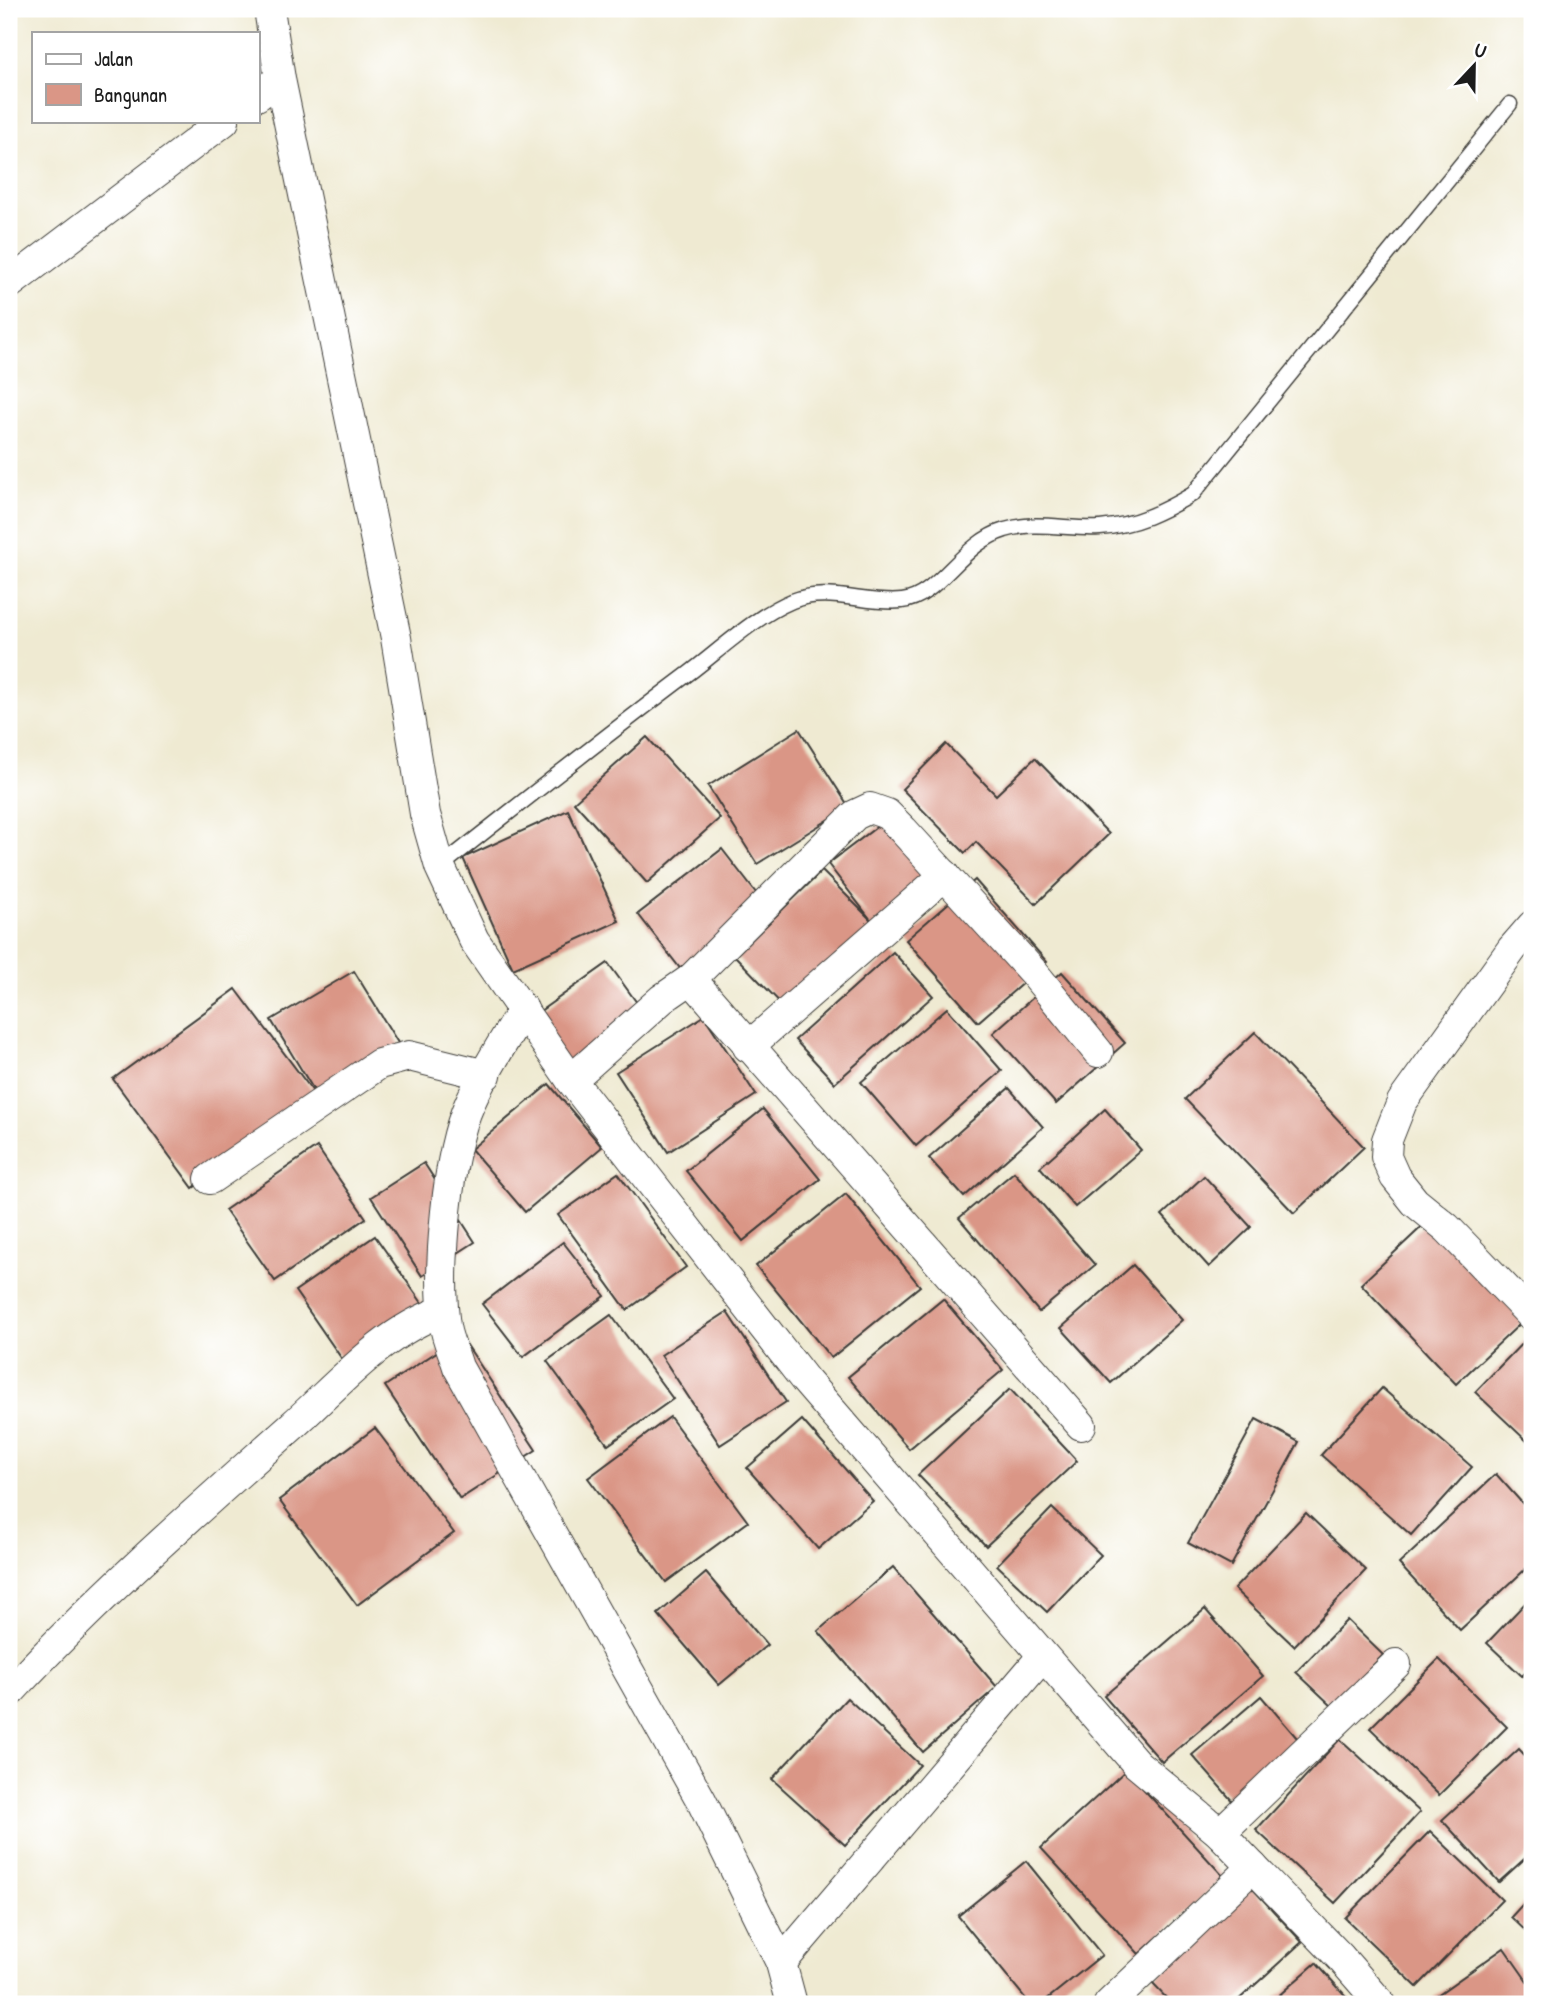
<svg xmlns="http://www.w3.org/2000/svg" width="1541" height="2013" viewBox="0 0 1541 2013" font-family="'Patrick Hand',sans-serif">
  <rect width="100%" height="100%" fill="#fff"/>
  <filter id="ink" filterUnits="userSpaceOnUse"><feTurbulence type="fractalNoise" baseFrequency=".0143" numOctaves="2"/><feDisplacementMap in="SourceGraphic" scale="14" xChannelSelector="R" yChannelSelector="G"/><feConvolveMatrix kernelMatrix="1 2 1 2 8 2 1 2 1" color-interpolation-filters="sRGB"/></filter>
  <filter id="wash" filterUnits="userSpaceOnUse"><feTurbulence type="fractalNoise" baseFrequency=".00686" numOctaves="4" result="noise"/><feDisplacementMap in="SourceGraphic" scale="28" xChannelSelector="R" yChannelSelector="G"/><feGaussianBlur stdDeviation="1.57" result="paint"/><feColorMatrix in="noise" values="0 0 0 0 0 0 0 0 0 0 0 0 0 0 0 0 0 1.4 0 .05"/><feComposite in="paint" operator="in"/></filter>
  <g filter="url(#wash)">
    <rect width="100%" height="100%" fill="#efead2"/>
    <g id="blocks">
      <g fill="#da9686">
        <polygon points="799,729 849,807 757,864 708,786"/>
        <polygon points="647,737 720,818 647,883 574,802"/>
        <polygon points="946,744 996,795 1035,758 1109,834 1036,904 976,842 965,853 902,789"/>
        <polygon points="568,810 619,921 513,969 463,858"/>
        <polygon points="895,813 942,874 875,925 828,864"/>
        <polygon points="722,849 770,911 686,976 638,914"/>
        <polygon points="822,871 883,932 795,1018 735,956"/>
        <polygon points="975,880 1047,962 978,1022 906,940"/>
        <polygon points="893,952 933,996 835,1083 795,1040"/>
        <polygon points="608,963 648,1018 569,1075 529,1019"/>
        <polygon points="354,971 406,1056 323,1105 271,1020"/>
        <polygon points="1062,972 1125,1043 1056,1104 993,1033"/>
        <polygon points="236,989 317,1097 193,1188 113,1079"/>
        <polygon points="947,1008 1002,1071 916,1146 861,1082"/>
        <polygon points="704,1016 756,1095 668,1152 616,1072"/>
        <polygon points="1255,1032 1364,1147 1294,1213 1185,1099"/>
        <polygon points="549,1084 602,1147 525,1212 471,1149"/>
        <polygon points="1009,1088 1043,1127 964,1197 929,1158"/>
        <polygon points="763,1109 820,1179 743,1241 686,1171"/>
        <polygon points="1105,1109 1141,1150 1075,1207 1040,1167"/>
        <polygon points="317,1147 366,1218 275,1281 225,1210"/>
        <polygon points="424,1163 475,1242 422,1276 371,1197"/>
        <polygon points="1014,1172 1095,1265 1039,1312 959,1218"/>
        <polygon points="618,1173 686,1267 627,1310 558,1215"/>
        <polygon points="1204,1176 1251,1227 1209,1267 1162,1215"/>
        <polygon points="846,1194 920,1286 831,1358 756,1266"/>
        <polygon points="1429,1220 1523,1321 1456,1384 1361,1284"/>
        <polygon points="375,1236 422,1303 342,1359 295,1291"/>
        <polygon points="563,1242 605,1296 523,1357 482,1304"/>
        <polygon points="1133,1265 1182,1320 1111,1383 1061,1328"/>
        <polygon points="943,1299 1003,1370 909,1449 848,1377"/>
        <polygon points="727,1312 786,1402 720,1445 661,1355"/>
        <polygon points="611,1315 673,1399 608,1445 547,1361"/>
        <polygon points="1530,1335 1532,1337 1532,1446 1475,1392"/>
        <polygon points="461,1336 536,1450 460,1499 385,1386"/>
        <polygon points="1382,1388 1472,1467 1411,1535 1321,1455"/>
        <polygon points="1010,1389 1077,1461 986,1546 918,1475"/>
        <polygon points="670,1417 748,1522 666,1582 588,1478"/>
        <polygon points="1256,1419 1299,1442 1231,1566 1188,1543"/>
        <polygon points="802,1420 873,1501 818,1549 747,1468"/>
        <polygon points="375,1428 454,1533 357,1605 279,1500"/>
        <polygon points="1496,1474 1532,1514 1532,1563 1460,1630 1399,1564"/>
        <polygon points="1052,1508 1101,1555 1047,1612 997,1565"/>
        <polygon points="1306,1513 1366,1570 1294,1646 1234,1589"/>
        <polygon points="893,1567 997,1687 923,1752 818,1631"/>
        <polygon points="706,1573 767,1645 719,1685 658,1614"/>
        <polygon points="1532,1596 1532,1666 1522,1676 1487,1643"/>
        <polygon points="1205,1609 1263,1676 1162,1762 1104,1696"/>
        <polygon points="1347,1620 1383,1655 1333,1707 1296,1672"/>
        <polygon points="1439,1659 1507,1727 1439,1795 1370,1728"/>
        <polygon points="1261,1696 1303,1745 1235,1804 1192,1755"/>
        <polygon points="847,1698 920,1765 845,1845 772,1779"/>
        <polygon points="1340,1739 1420,1812 1335,1903 1256,1830"/>
        <polygon points="1519,1749 1532,1763 1532,1852 1499,1882 1442,1820"/>
        <polygon points="1126,1770 1224,1877 1139,1954 1041,1848"/>
        <polygon points="1430,1831 1502,1900 1417,1987 1345,1918"/>
        <polygon points="1026,1861 1102,1955 1041,2004 1030,2004 958,1916"/>
        <polygon points="1252,1888 1302,1942 1234,2004 1172,2004 1151,1982"/>
        <polygon points="1532,1894 1532,1937 1511,1917"/>
        <polygon points="1504,1948 1532,1988 1532,2004 1438,2004 1433,1998"/>
        <polygon points="1316,1963 1353,2004 1269,2004"/>
      </g>
    </g>
  </g>
  <g filter="url(#ink)">
    <use href="#blocks" fill-opacity="0" stroke="#3c3b37" stroke-width="2"/>
    <g fill="none" stroke-linecap="round" stroke-linejoin="round">
      <defs>
        <path id="service" d="M440,867c82,-65 164,-130 248,-193 32,-24 66,-57 104,-73 36,-15 73,4 110,0 36,-3 59,-58 103,-71 31,-10 63,0 95,-2 36,-3 62,-16 93,-34l317,-390"/>
        <g id="minor">
          <polyline points="269,9 280,79 396,638 425,814 440,867 474,940 571,1080 805,1380 1137,1764 1220,1833 1341,1958 1381,2004"/>
          <polyline points="257,96 280,79"/>
          <polyline points="9,284 224,121"/>
          <polyline points="1532,926 1512,949 1402,1102 1387,1140 1386,1157 1395,1177 1415,1202 1447,1228 1532,1316"/>
          <polyline points="691,979 1081,1425"/>
          <path d="M523,1009c-18,31 -39,62 -53,94 -23,50 -33,168 -25,223 2,14 9,27 13,41l243,433 80,163 11,41"/>
          <polyline points="748,1047 945,875"/>
          <polyline points="571,1080 662,999 691,979 855,815 870,808 887,814 903,830 1032,971 1098,1052"/>
          <polyline points="210,1179 379,1064 409,1056 486,1075"/>
          <path d="M9,1693c88,-95 186,-181 283,-267 45,-40 92,-95 151,-115"/>
          <polyline points="1220,1833 1396,1664"/>
          <polyline points="781,1963 1042,1657"/>
          <polyline points="1109,2004 1253,1867"/>
        </g>
      </defs>
      <use href="#service" stroke="#3c3b37" stroke-width="17"/>
      <use href="#minor" stroke="#3c3b37" stroke-width="32"/>
      <use href="#service" stroke="#fff" stroke-width="14"/>
      <use href="#minor" stroke="#fff" stroke-width="30"/>
    </g>
  </g>
  <rect width="1541" height="2013" fill="none" stroke="#fff" stroke-width="35"/>
  <rect x="32" y="32" width="228" height="91" fill="#ffffff" stroke="#a4a4a4" stroke-width="2"/>
  <rect x="46" y="54" width="35" height="10" fill="#ffffff" stroke="#a4a4a4" stroke-width="2"/>
  <text x="94" y="66" font-size="21" fill="#1c1c1c">Jalan</text>
  <rect x="46" y="84" width="35" height="21" fill="#da9686" stroke="#a4a4a4" stroke-width="2"/>
  <text x="94" y="102" font-size="21" fill="#1c1c1c">Bangunan</text>
  <g transform="translate(1474 66) rotate(22)" stroke="#ffffff" stroke-width="5" paint-order="stroke">
  <path d="M0-5L12 26L0 18L-12 26Z" fill="#1c1c1c"/>
  <text y="-10" font-size="19" font-weight="bold" text-anchor="middle" fill="#1c1c1c">U</text>
  </g>
</svg>
